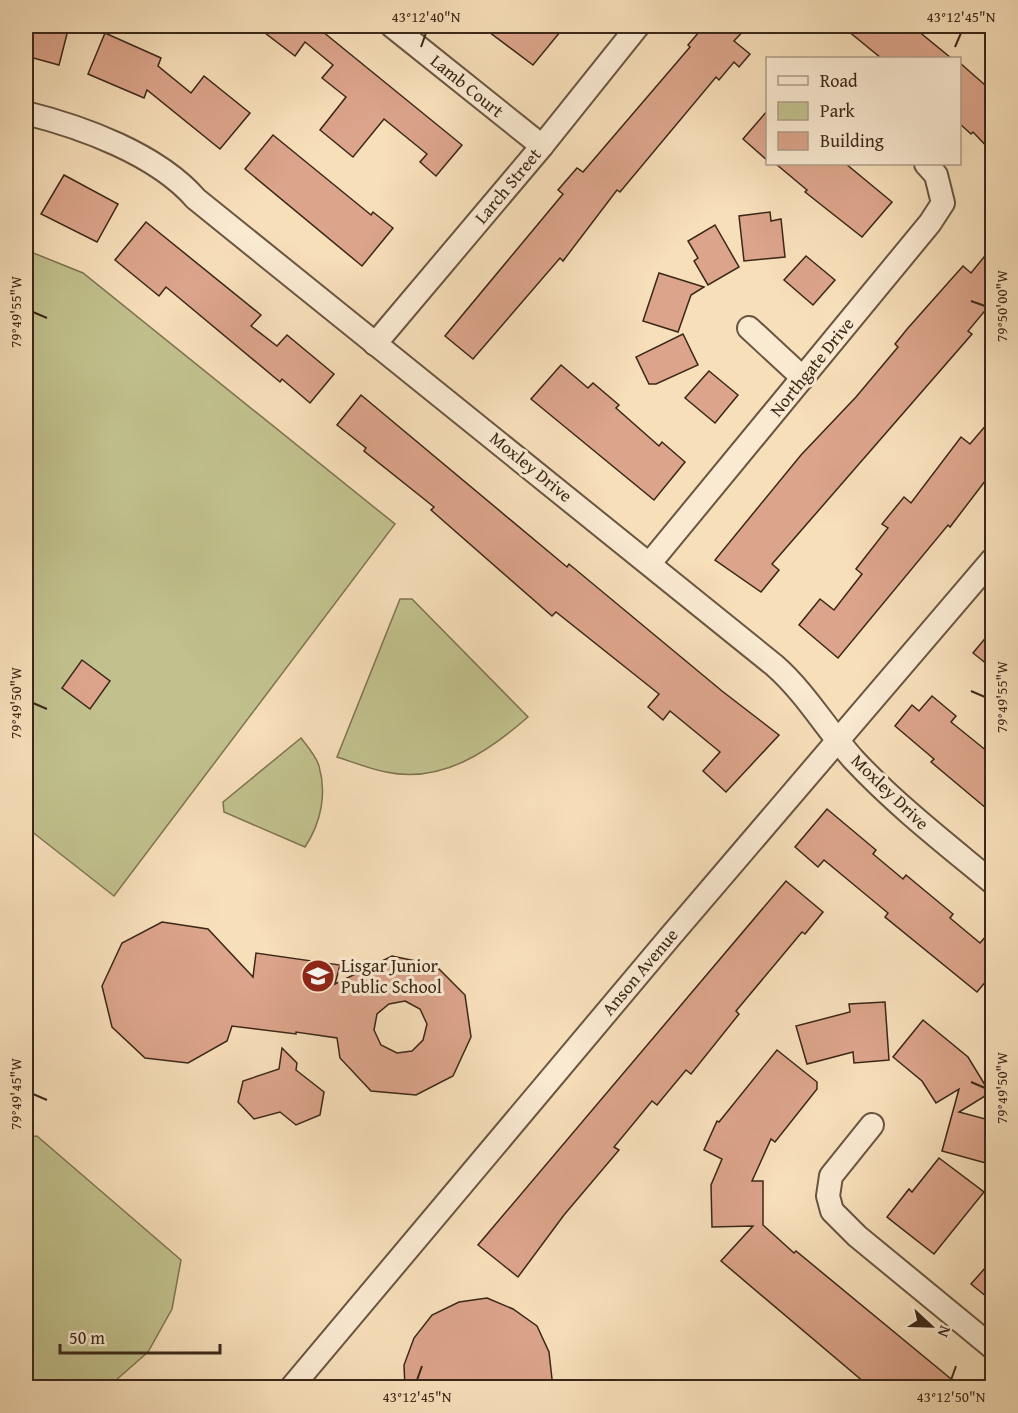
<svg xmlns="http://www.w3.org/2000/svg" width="1018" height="1413" viewBox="0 0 1018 1413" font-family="'Gentium Book Plus',serif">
  <rect width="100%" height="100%" fill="#f7dfba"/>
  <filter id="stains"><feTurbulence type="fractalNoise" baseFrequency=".00333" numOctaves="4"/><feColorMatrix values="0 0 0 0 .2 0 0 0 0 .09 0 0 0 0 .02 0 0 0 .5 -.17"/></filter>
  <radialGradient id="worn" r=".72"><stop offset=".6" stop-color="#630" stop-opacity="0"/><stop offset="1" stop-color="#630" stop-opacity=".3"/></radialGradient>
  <g fill="#c1c18d" stroke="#7e7452" stroke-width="1.5">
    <polygon points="26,250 83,273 395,524 114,896 26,827"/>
    <path d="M400,599h12l116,118c-39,34 -86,67 -142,55 -17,-3 -33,-10 -49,-15z"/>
    <path d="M301,738c6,8 15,18 18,28 8,28 2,57 -14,81l-81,-35 -1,-10z"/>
    <polygon points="37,1136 181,1260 172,1309 148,1352 108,1387 26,1387 26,1137"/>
  </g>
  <g fill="#dca48b" stroke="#3b2718" stroke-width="1.5" fill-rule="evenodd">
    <polygon points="26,26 69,26 59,65 26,56"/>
    <polygon points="256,26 318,26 317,27 462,145 436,176 420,162 427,154 384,119 353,157 320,130 346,97 322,78 333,65 305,42 295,56"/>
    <polygon points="481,26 565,26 533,65"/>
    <polygon points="704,26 748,26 734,41 750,54 739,67 734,62 719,80 716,77 620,192 617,190 563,261 560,258 473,359 445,336 563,194 558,190 577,168 583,172 690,47 688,45"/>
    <polygon points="842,26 912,26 951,58 881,58"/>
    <polygon points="105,33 161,58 158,66 191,93 204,76 250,113 220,149 147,90 144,98 88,74"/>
    <polygon points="960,63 993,92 993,153 973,132 971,134 960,124"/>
    <polygon points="768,110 768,161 743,139"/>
    <polygon points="273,135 371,215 373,212 393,228 362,266 245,169"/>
    <polygon points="776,164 846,164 892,202 862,237 805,192 807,190"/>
    <polygon points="64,175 118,204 97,242 41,214"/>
    <polygon points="770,212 771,221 781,219 785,257 744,261 739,216"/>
    <polygon points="146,222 261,315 251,326 277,346 287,335 334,374 310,403 282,379 280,382 166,287 159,296 115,260"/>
    <polygon points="715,225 739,267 708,285 694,261 698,258 688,241"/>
    <polygon points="993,246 993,301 968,331 972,334 772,564 779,570 761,592 715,560 801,455 856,397 898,347 895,344 908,328 963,266 971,273"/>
    <polygon points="806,256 835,280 813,305 784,280"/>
    <polygon points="659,273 704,287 691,295 678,332 643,321"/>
    <polygon points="683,334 698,365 656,384 649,384 636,357"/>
    <polygon points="561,365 588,388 593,383 619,405 616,408 659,446 662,442 685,462 654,500 531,399"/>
    <polygon points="709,371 738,395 715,423 685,398"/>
    <polygon points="361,395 567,567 569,564 722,691 779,735 726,792 703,771 720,752 670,711 663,720 648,707 659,694 556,612 552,616 431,510 434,507 364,451 366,448 337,425"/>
    <polygon points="993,417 992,472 950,527 948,525 838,658 799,625 820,599 834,610 862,574 856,569 888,528 882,524 904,497 911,503 961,437 970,444"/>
    <polygon points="993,629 993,669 973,653"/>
    <polygon points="82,660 110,681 90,709 62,688"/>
    <polygon points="932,696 956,716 951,722 993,756 993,814 931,762 934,759 895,726 912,705 919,711"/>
    <polygon points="827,809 876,850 873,854 903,879 906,875 953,914 950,918 980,943 993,928 993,973 977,992 885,917 888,913 824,860 818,867 795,847"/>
    <polygon points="786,881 823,912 805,934 802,932 736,1011 739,1014 691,1074 686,1070 657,1105 652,1101 614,1147 619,1150 564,1215 518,1277 478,1245"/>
    <path d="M162,922l46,7 45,48 3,-24 84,12 -5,19 57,-28 43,9 30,30 6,42 -18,39 -37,19 -45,-4 -31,-33 -3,-20 -41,-6v2l-64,-8 -5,15 -39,22 -43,-5 -33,-31 -10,-41 20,-43zM405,1001l15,8 7,15 -4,16 -11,11 -15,2 -16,-8 -7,-15 3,-16 12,-10z"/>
    <polygon points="885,1002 889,1060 854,1063 853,1052 807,1064 796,1026 850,1012 849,1004"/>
    <polygon points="923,1020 968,1057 990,1093 959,1112 993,1121 993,1165 942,1151 959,1089 936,1103 922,1081 893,1057"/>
    <polygon points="282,1048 297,1063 296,1070 324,1092 320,1115 296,1125 280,1112 254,1119 238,1102 243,1081 279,1069"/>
    <polygon points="777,1050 817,1082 817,1089 775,1142 771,1139 752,1181 763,1181 763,1225 794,1253 796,1251 962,1388 871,1388 721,1261 753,1226 712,1227 711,1185 722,1159 704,1150 717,1121 719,1122"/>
    <polygon points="939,1158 984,1192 934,1254 887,1217 909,1189 912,1192"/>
    <polygon points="993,1259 993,1302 971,1284"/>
    <polygon points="487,1298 513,1309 537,1326 549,1352 553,1388 405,1388 404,1365 414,1338 432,1315 459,1302"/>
  </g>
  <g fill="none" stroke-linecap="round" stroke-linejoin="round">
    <defs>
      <g id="street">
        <polyline points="392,26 542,146"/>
        <path d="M26,113c56,14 131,41 170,86l578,466c32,28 52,64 80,95 42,45 91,83 138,122"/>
        <polyline points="749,328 803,378"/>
        <polyline points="375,344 542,146 638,26"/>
        <polyline points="650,563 930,223 943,203 936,175 926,164"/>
        <polyline points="872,1125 831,1176 828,1196 832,1211 857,1236 992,1347"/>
        <polyline points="291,1388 669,938 992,560"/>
      </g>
    </defs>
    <use href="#street" stroke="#6a5540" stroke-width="26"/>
    <use href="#street" stroke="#faead2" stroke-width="22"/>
  </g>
  <path fill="none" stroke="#3b2718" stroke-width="2" d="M421,47l5,-14M955,47l6,-14M971,301l14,5M33,312l14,6M971,691l14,6M33,703l14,6M971,1082l14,6M33,1094l14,6M417,1380l5,-14M951,1380l5,-14"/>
  <defs>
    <symbol id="school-disc" viewBox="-11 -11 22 22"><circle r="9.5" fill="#8f2418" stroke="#faead2"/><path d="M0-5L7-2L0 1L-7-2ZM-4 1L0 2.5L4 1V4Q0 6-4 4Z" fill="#fff"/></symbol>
  </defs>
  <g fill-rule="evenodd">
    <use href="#school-disc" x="299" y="957" width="38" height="38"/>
  </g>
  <g text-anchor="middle" stroke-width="6" stroke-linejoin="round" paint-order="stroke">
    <g font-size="18" fill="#3b2718" stroke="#faead2">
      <text transform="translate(467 86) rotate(39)" y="6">Lamb Court</text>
      <text transform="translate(508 186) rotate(-50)" y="6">Larch Street</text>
      <text transform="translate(812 367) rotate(-51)" y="6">Northgate Drive</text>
      <text transform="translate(531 467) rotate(39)" y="6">Moxley Drive</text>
      <text transform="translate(890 792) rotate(44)" y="6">Moxley Drive</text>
      <text transform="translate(640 972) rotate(-50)" y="6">Anson Avenue</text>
    </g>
    <g font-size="18" fill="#3b2718" stroke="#faead2" text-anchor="start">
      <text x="341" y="972">Lisgar Junior<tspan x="341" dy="21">Public School</tspan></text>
    </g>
  </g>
  <rect width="1018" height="1413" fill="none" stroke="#f7dfba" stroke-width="66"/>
  <rect x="766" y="57" width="195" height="108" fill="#faead2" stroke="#ae9c88" stroke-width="1.5"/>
  <rect x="778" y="76" width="30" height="9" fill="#faead2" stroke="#ae9c88" stroke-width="1.5"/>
  <text x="820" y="87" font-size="18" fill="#3b2718">Road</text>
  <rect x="778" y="102" width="30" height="18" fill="#c1c18d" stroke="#ae9c88" stroke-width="1.5"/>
  <text x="820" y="117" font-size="18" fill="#3b2718">Park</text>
  <rect x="778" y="132" width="30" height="18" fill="#dca48b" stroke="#ae9c88" stroke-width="1.5"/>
  <text x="820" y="147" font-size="18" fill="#3b2718">Building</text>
  <g transform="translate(931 1326) rotate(112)" stroke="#faead2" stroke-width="4.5" paint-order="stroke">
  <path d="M0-4.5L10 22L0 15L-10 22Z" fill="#3b2718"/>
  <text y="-9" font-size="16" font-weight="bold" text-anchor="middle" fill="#3b2718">N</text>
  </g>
  <path d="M60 1344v9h160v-9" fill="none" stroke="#3b2718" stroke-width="3"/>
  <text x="69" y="1344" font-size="18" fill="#3b2718" stroke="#faead2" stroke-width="4.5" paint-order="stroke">50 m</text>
  <rect x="33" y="33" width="952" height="1347" fill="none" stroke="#3b2718" stroke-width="2"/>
  <g font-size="15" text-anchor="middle" fill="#3b2718">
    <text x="426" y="22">43°12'40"N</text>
    <text x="961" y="22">43°12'45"N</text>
    <text transform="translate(1002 306) rotate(-90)" y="5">79°50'00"W</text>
    <text transform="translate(16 312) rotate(-90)" y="5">79°49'55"W</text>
    <text transform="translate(1002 697) rotate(-90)" y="5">79°49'55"W</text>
    <text transform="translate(16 703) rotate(-90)" y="5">79°49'50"W</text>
    <text transform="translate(1002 1088) rotate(-90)" y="5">79°49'50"W</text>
    <text transform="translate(16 1094) rotate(-90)" y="5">79°49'45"W</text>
    <text x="417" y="1402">43°12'45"N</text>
    <text x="951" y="1402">43°12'50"N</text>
  </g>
  <rect width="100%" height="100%" filter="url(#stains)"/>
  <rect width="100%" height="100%" fill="url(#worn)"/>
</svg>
